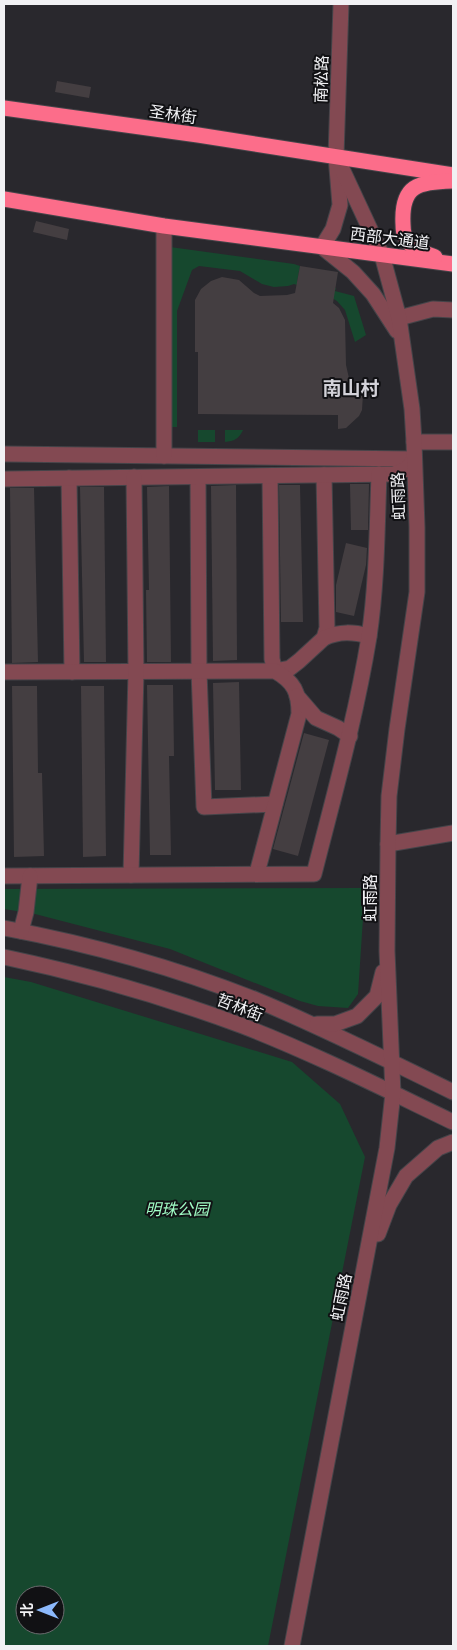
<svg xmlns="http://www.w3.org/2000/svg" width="457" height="1650" viewBox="0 0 457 1650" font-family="'Roboto Serif','Noto Sans SC',serif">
  <rect width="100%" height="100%" fill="#29282d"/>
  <g fill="#16482e" fill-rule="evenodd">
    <polygon points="170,247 294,264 300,266 297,282 336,288 335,291 354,296 366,335 355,342 345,310 337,301 327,295 294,284 288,286 274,287 262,284 240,271 199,266 192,270 177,311 177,427 169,427"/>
    <rect x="198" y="430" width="17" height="12"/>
    <path d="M225,430h18c-4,9 -9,11 -18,12z"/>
    <polygon points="365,888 358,994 348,1008 318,1006 300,1001 170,949 35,914 4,909 4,889"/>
    <path d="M4,977l27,5 261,80 48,42 25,53 -97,489h-264zM25,1595h30v30h-30z"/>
  </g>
  <g fill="#443e41">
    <polygon points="57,81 91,87 89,98 55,92"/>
    <polygon points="36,221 69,229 67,240 33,232"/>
    <polygon points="300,266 338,272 333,303 339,308 345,320 346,365 351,387 361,385 363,394 362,410 359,416 346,428 338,429 338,415 198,414 198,352 195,352 195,300 201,289 211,281 222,277 239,280 254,293 260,296 287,295 295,293"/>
    <polygon points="350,484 369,484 368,530 351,530"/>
    <polygon points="236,485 237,660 213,661 211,486"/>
    <polygon points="279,485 300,485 303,622 281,622"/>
    <polygon points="169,486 171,662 147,662 146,590 149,590 147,487"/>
    <polygon points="80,487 104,487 106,662 84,662"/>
    <polygon points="10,488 34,488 38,662 12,663"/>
    <polygon points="346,543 367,548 366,565 354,616 336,612 336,585"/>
    <polygon points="239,682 241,790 215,790 213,683"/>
    <polygon points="147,685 173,685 174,756 169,756 171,855 150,855"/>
    <polygon points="12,686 37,686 38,773 42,773 44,856 14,857"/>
    <polygon points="81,686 104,686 106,856 83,857"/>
    <polygon points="304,733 329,740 298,856 273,849"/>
  </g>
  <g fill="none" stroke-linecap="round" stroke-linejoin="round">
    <defs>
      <g id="minor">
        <polyline points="341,4 336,156 340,205 333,229 322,247 353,272 373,294 397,331"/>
        <polyline points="399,318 433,309 453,310"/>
        <polyline points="414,442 453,442"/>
        <polyline points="4,454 414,459"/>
        <polyline points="164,456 164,226"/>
        <polyline points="270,476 272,659 275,671 290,668 299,661 324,638 327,628 324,475"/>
        <polyline points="198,477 199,671 204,807 275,804"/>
        <polyline points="69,478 72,672"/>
        <polyline points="4,479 394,474 407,469 414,459"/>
        <path d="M324,638c16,-7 29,-6 45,-2"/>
        <path d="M4,672l271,-1c19,11 24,21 24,43l-42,159"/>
        <polyline points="297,696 316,718 338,728 350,736"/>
        <polyline points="388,844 453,833"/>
        <polyline points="131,875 136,672 134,477"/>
        <path d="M4,876l310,-2c20,-79 42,-157 55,-237 8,-54 8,-109 10,-163"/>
        <path d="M4,928c85,16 169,39 250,71 68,28 133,61 199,93"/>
        <polyline points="21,931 26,912 30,876"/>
        <path d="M4,957c81,17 161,40 239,69 72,28 141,63 210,96"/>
        <polyline points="317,1024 335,1024 357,1016 377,996 383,972"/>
        <polyline points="378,1234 389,1205 406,1176 438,1148 453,1142"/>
        <polyline points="292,1646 387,1148 393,1093 387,951 388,844 389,796 397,729 417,592 417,527 414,442 412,409 399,318 382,255 336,156"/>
      </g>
      <g id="highway">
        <polyline points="4,108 198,135 453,175"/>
        <polyline points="4,199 164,226 453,264"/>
        <path d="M435,257c-7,-3 -18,-6 -24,-12 -7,-5 -8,-13 -8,-21 -2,-39 15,-42 49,-43"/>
      </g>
    </defs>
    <use href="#minor" stroke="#454449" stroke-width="17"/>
    <use href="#highway" stroke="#454449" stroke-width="17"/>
    <use href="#minor" stroke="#834952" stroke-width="15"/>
    <use href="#highway" stroke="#fc6d8a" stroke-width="15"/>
  </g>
  <g text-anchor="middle" stroke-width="4" stroke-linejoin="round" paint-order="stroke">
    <g font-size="16" fill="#f1f1f4" stroke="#111114">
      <text transform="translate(321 79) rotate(-88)" y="6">南松路</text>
      <text transform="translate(173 114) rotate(8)" y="6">圣林街</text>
      <text transform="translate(390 238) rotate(7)" y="6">西部大通道</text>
      <text transform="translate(398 496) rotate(-92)" y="6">虹雨路</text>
      <text transform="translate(370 898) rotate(-90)" y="6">虹雨路</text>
      <text transform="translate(240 1007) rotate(21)" y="6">哲林街</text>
      <text transform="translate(341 1297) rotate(-79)" y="6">虹雨路</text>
    </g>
    <g font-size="16" font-style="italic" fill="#a0fcc5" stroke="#111114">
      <text x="177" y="1215">明珠公园</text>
    </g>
    <g font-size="19" font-weight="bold" fill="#d3d2d9" stroke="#111114">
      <text x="351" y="395">南山村</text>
    </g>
  </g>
  <rect width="457" height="1650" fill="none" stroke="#f1f1f4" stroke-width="10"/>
  <g transform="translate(40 1610) rotate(270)"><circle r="24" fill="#111114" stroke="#6b6b6e"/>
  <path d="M0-4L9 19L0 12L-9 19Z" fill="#8cb9fc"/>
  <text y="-8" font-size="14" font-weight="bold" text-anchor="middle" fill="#f1f1f4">北</text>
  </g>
</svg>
